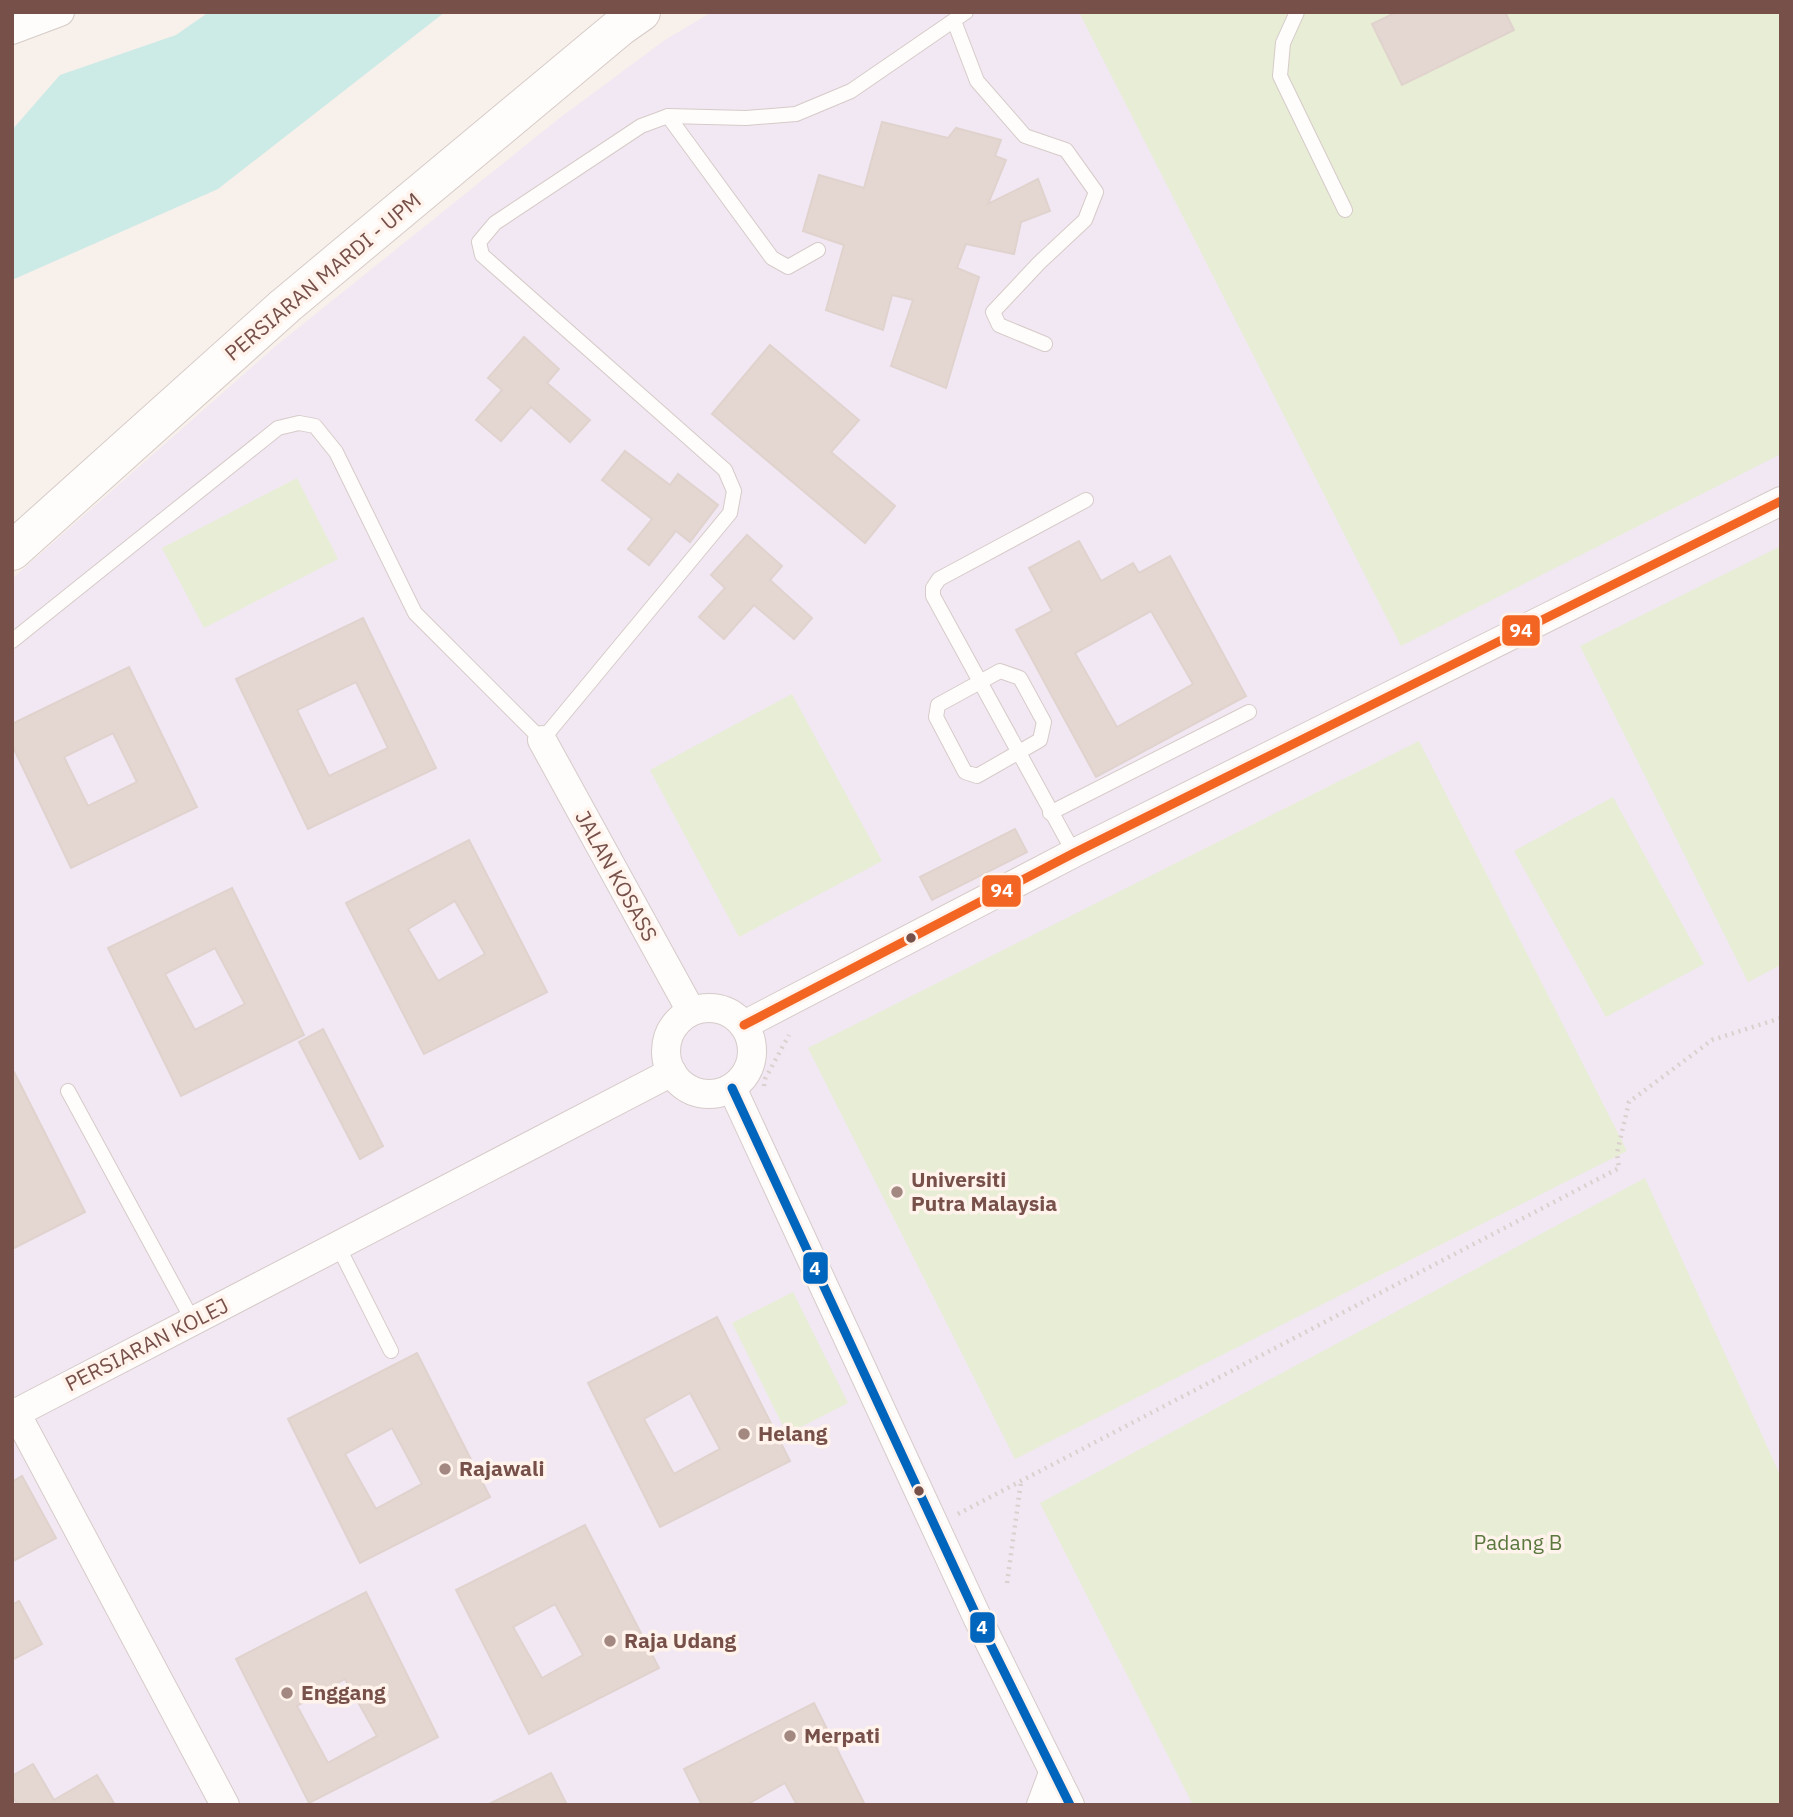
<svg xmlns="http://www.w3.org/2000/svg" width="1793" height="1817" viewBox="0 0 1793 1817" font-family="'IBM Plex Sans',sans-serif">
  <rect width="100%" height="100%" fill="#f7f0eb"/>
  <polygon fill="#f1e8f3" points="712,12 1781,12 1781,1805 12,1805 12,579 277,345 561,117 665,40"/>
  <g fill="#e8edd5">
    <polygon points="1079,12 1781,12 1781,454 1401,646"/>
    <polygon points="297,478 338,559 204,628 162,548"/>
    <polygon points="1781,546 1781,965 1748,982 1580,646"/>
    <polygon points="792,694 882,861 739,937 650,770"/>
    <polygon points="1419,741 1627,1151 1015,1459 808,1048"/>
    <polygon points="1613,797 1704,964 1606,1017 1514,851"/>
    <polygon points="1645,1178 1781,1477 1781,1805 1193,1805 1040,1503"/>
    <polygon points="793,1292 848,1403 787,1434 732,1323"/>
  </g>
  <polygon fill="#cceae6" points="209,12 445,12 218,189 12,280 12,130 60,75 176,35"/>
  <g fill="#e4d7d2" stroke="#e0d2cd" stroke-width="2" fill-rule="evenodd">
    <polygon points="1397,12 1505,12 1514,30 1402,85 1372,24"/>
    <polygon points="882,122 948,138 956,128 1001,140 995,156 1006,160 988,204 1038,179 1050,211 1021,222 1014,254 966,244 957,268 979,277 946,388 891,366 913,300 892,295 883,330 826,310 844,245 803,231 819,175 864,188"/>
    <polygon points="524,337 559,369 547,383 590,420 570,442 531,407 501,441 476,420 502,390 488,378"/>
    <polygon points="770,345 859,420 831,452 895,506 865,543 712,414"/>
    <polygon points="625,451 670,485 678,474 718,505 690,542 676,531 649,565 628,549 652,519 602,480"/>
    <polygon points="747,535 782,566 770,580 812,618 794,639 754,605 724,639 699,617 725,588 711,575"/>
    <path d="M1079,541l22,40 32,-18 6,10 31,-17 76,140 -150,81 -80,-147 36,-19 -23,-43zM1151,611l42,73 -76,43 -42,-74z"/>
    <path d="M363,618l73,150 -128,61 -72,-150zM356,682l32,66 -59,28 -32,-66z"/>
    <path d="M129,667l68,140 -126,61 -59,-123v-21zM113,733l24,49 -49,24 -24,-49z"/>
    <polygon points="1015,829 1027,852 932,900 920,877"/>
    <path d="M469,840l78,152 -123,62 -78,-151zM455,901l30,53 -47,27 -30,-52z"/>
    <path d="M232,888l72,147 -123,61 -73,-148zM215,948l30,56 -50,26 -30,-56z"/>
    <polygon points="323,1029 383,1146 360,1159 299,1042"/>
    <polygon points="14,1072 85,1212 12,1249 12,1073"/>
    <path d="M717,1317l73,144 -130,66 -72,-144zM690,1393l30,56 -46,25 -30,-55z"/>
    <path d="M417,1353l73,144 -130,66 -72,-144zM392,1428l30,56 -46,25 -31,-55z"/>
    <polygon points="22,1476 56,1538 13,1561 12,1482"/>
    <path d="M585,1525l74,143 -130,66 -73,-144zM555,1604l28,51 -41,23 -29,-51z"/>
    <path d="M366,1592l72,145 -129,66 -73,-144zM345,1679l32,57 -49,27 -31,-57z"/>
    <polygon points="19,1601 42,1644 12,1660 12,1605"/>
    <polygon points="814,1703 865,1805 797,1805 785,1783 746,1805 702,1805 684,1769"/>
    <polygon points="33,1764 54,1800 97,1775 115,1805 18,1805 12,1796 12,1776"/>
    <polygon points="551,1773 567,1805 487,1805"/>
  </g>
  <g fill="none" stroke-linecap="round" stroke-linejoin="round">
    <defs>
      <g id="lane">
        <polyline points="1297,12 1283,43 1280,76 1345,210"/>
        <polyline points="954,21 977,81 1025,136 1066,150 1096,192 1085,220 1039,263 993,312 999,325 1045,344"/>
        <polyline points="668,116 772,258 788,267 818,250"/>
        <polyline points="12,641 278,428 299,423 315,426 336,452 415,613 542,740 730,513 734,491 725,470 482,255 479,242 495,223 641,126 668,116 746,118 796,114 851,91 966,12"/>
        <polygon points="1000,671 1020,678 1044,722 1040,740 977,776 965,772 936,717 938,705"/>
        <polyline points="1050,813 1249,712"/>
        <polyline points="1074,853 933,596 933,588 939,579 1086,500"/>
        <polyline points="68,1091 193,1321"/>
        <polyline points="338,1246 391,1351"/>
      </g>
      <g id="street">
        <polyline points="12,30 60,12"/>
        <polyline points="542,740 691,1011"/>
        <circle cx="709" cy="1051" r="43"/>
        <polyline points="744,1025 1074,853 1781,501"/>
        <polyline points="732,1088 978,1619 1070,1805"/>
        <polyline points="225,1805 16,1413 672,1072"/>
        <polyline points="1041,1805 1053,1773"/>
      </g>
      <polyline id="secondary" points="12,551 285,306 621,26 641,12"/>
    </defs>
    <use href="#lane" stroke="#d6cbc8" stroke-width="16"/>
    <use href="#street" stroke="#d6cbc8" stroke-width="30"/>
    <use href="#secondary" stroke="#d7cbc7" stroke-width="40"/>
    <g stroke="#dad0cd" stroke-width="4.5" stroke-dasharray="2 5" stroke-linecap="butt">
      <polyline points="764,1086 765,1079 789,1035"/>
      <polyline points="958,1514 1619,1168 1617,1153 1629,1102 1712,1040 1781,1018"/>
      <polyline points="1007,1583 1021,1482"/>
    </g>
    <use href="#lane" stroke="#fefdfc" stroke-width="14"/>
    <use href="#street" stroke="#fefdfc" stroke-width="28"/>
    <use href="#secondary" stroke="#fefdfc" stroke-width="38"/>
    <defs>
      <polyline id="bus-1" points="744,1025 1074,853 1781,501"/>
      <polyline id="bus-2" points="732,1088 978,1619 1070,1805"/>
    </defs>
    <use href="#bus-1" stroke="#fff3ec" stroke-width="14"/>
    <use href="#bus-2" stroke="#fff3ec" stroke-width="14"/>
    <use href="#bus-1" stroke="#f26522" stroke-width="9"/>
    <use href="#bus-2" stroke="#0065bd" stroke-width="9"/>
  </g>
  <g fill="#765049" stroke="#fff3ec" stroke-width="2.5">
    <circle cx="911" cy="938" r="6"/>
    <circle cx="919" cy="1491" r="6"/>
  </g>
  <g fill="#a38882" stroke="#fff3ec" stroke-width="2.5">
    <circle cx="897" cy="1192" r="7"/>
    <circle cx="744" cy="1434" r="7"/>
    <circle cx="445" cy="1469" r="7"/>
    <circle cx="610" cy="1641" r="7"/>
    <circle cx="287" cy="1693" r="7"/>
    <circle cx="790" cy="1736" r="7"/>
  </g>
  <g text-anchor="middle" stroke-width="7" stroke-linejoin="round" paint-order="stroke">
    <g font-size="21" fill="#765049" stroke="#fff3ec">
      <text transform="translate(323 277) rotate(-40)" y="7">PERSIARAN MARDI - UPM</text>
      <text transform="translate(616 876) rotate(61)" y="7">JALAN KOSASS</text>
      <text transform="translate(147 1345) rotate(-27)" y="7">PERSIARAN KOLEJ</text>
    </g>
    <g font-size="21" font-weight="bold" fill="#765049" stroke="#fff3ec" text-anchor="start">
      <text x="911" y="1187">Universiti<tspan x="911" dy="24">Putra Malaysia</tspan></text>
      <text x="758" y="1441">Helang</text>
      <text x="459" y="1476">Rajawali</text>
      <text x="624" y="1648">Raja Udang</text>
      <text x="301" y="1700">Enggang</text>
      <text x="804" y="1743">Merpati</text>
    </g>
    <g font-size="21" fill="#5a773e" stroke="#fff3ec">
      <text x="1518" y="1550">Padang B</text>
    </g>
  </g>
  <g stroke="#fff3ec" stroke-width="2.5">
    <rect x="1501" y="614" width="40" height="33" rx="7" fill="#f26522"/>
    <rect x="981" y="874" width="41" height="34" rx="7" fill="#f26522"/>
    <rect x="802" y="1251" width="27" height="34" rx="7" fill="#0065bd"/>
    <rect x="969" y="1611" width="27" height="33" rx="7" fill="#0065bd"/>
  </g>
  <g font-size="19" text-anchor="middle" font-weight="bold" fill="#fff">
    <text x="1521" y="637">94</text>
    <text x="1002" y="897">94</text>
    <text x="815" y="1275">4</text>
    <text x="982" y="1634">4</text>
  </g>
  <rect width="1793" height="1817" fill="none" stroke="#765049" stroke-width="28"/>
</svg>
